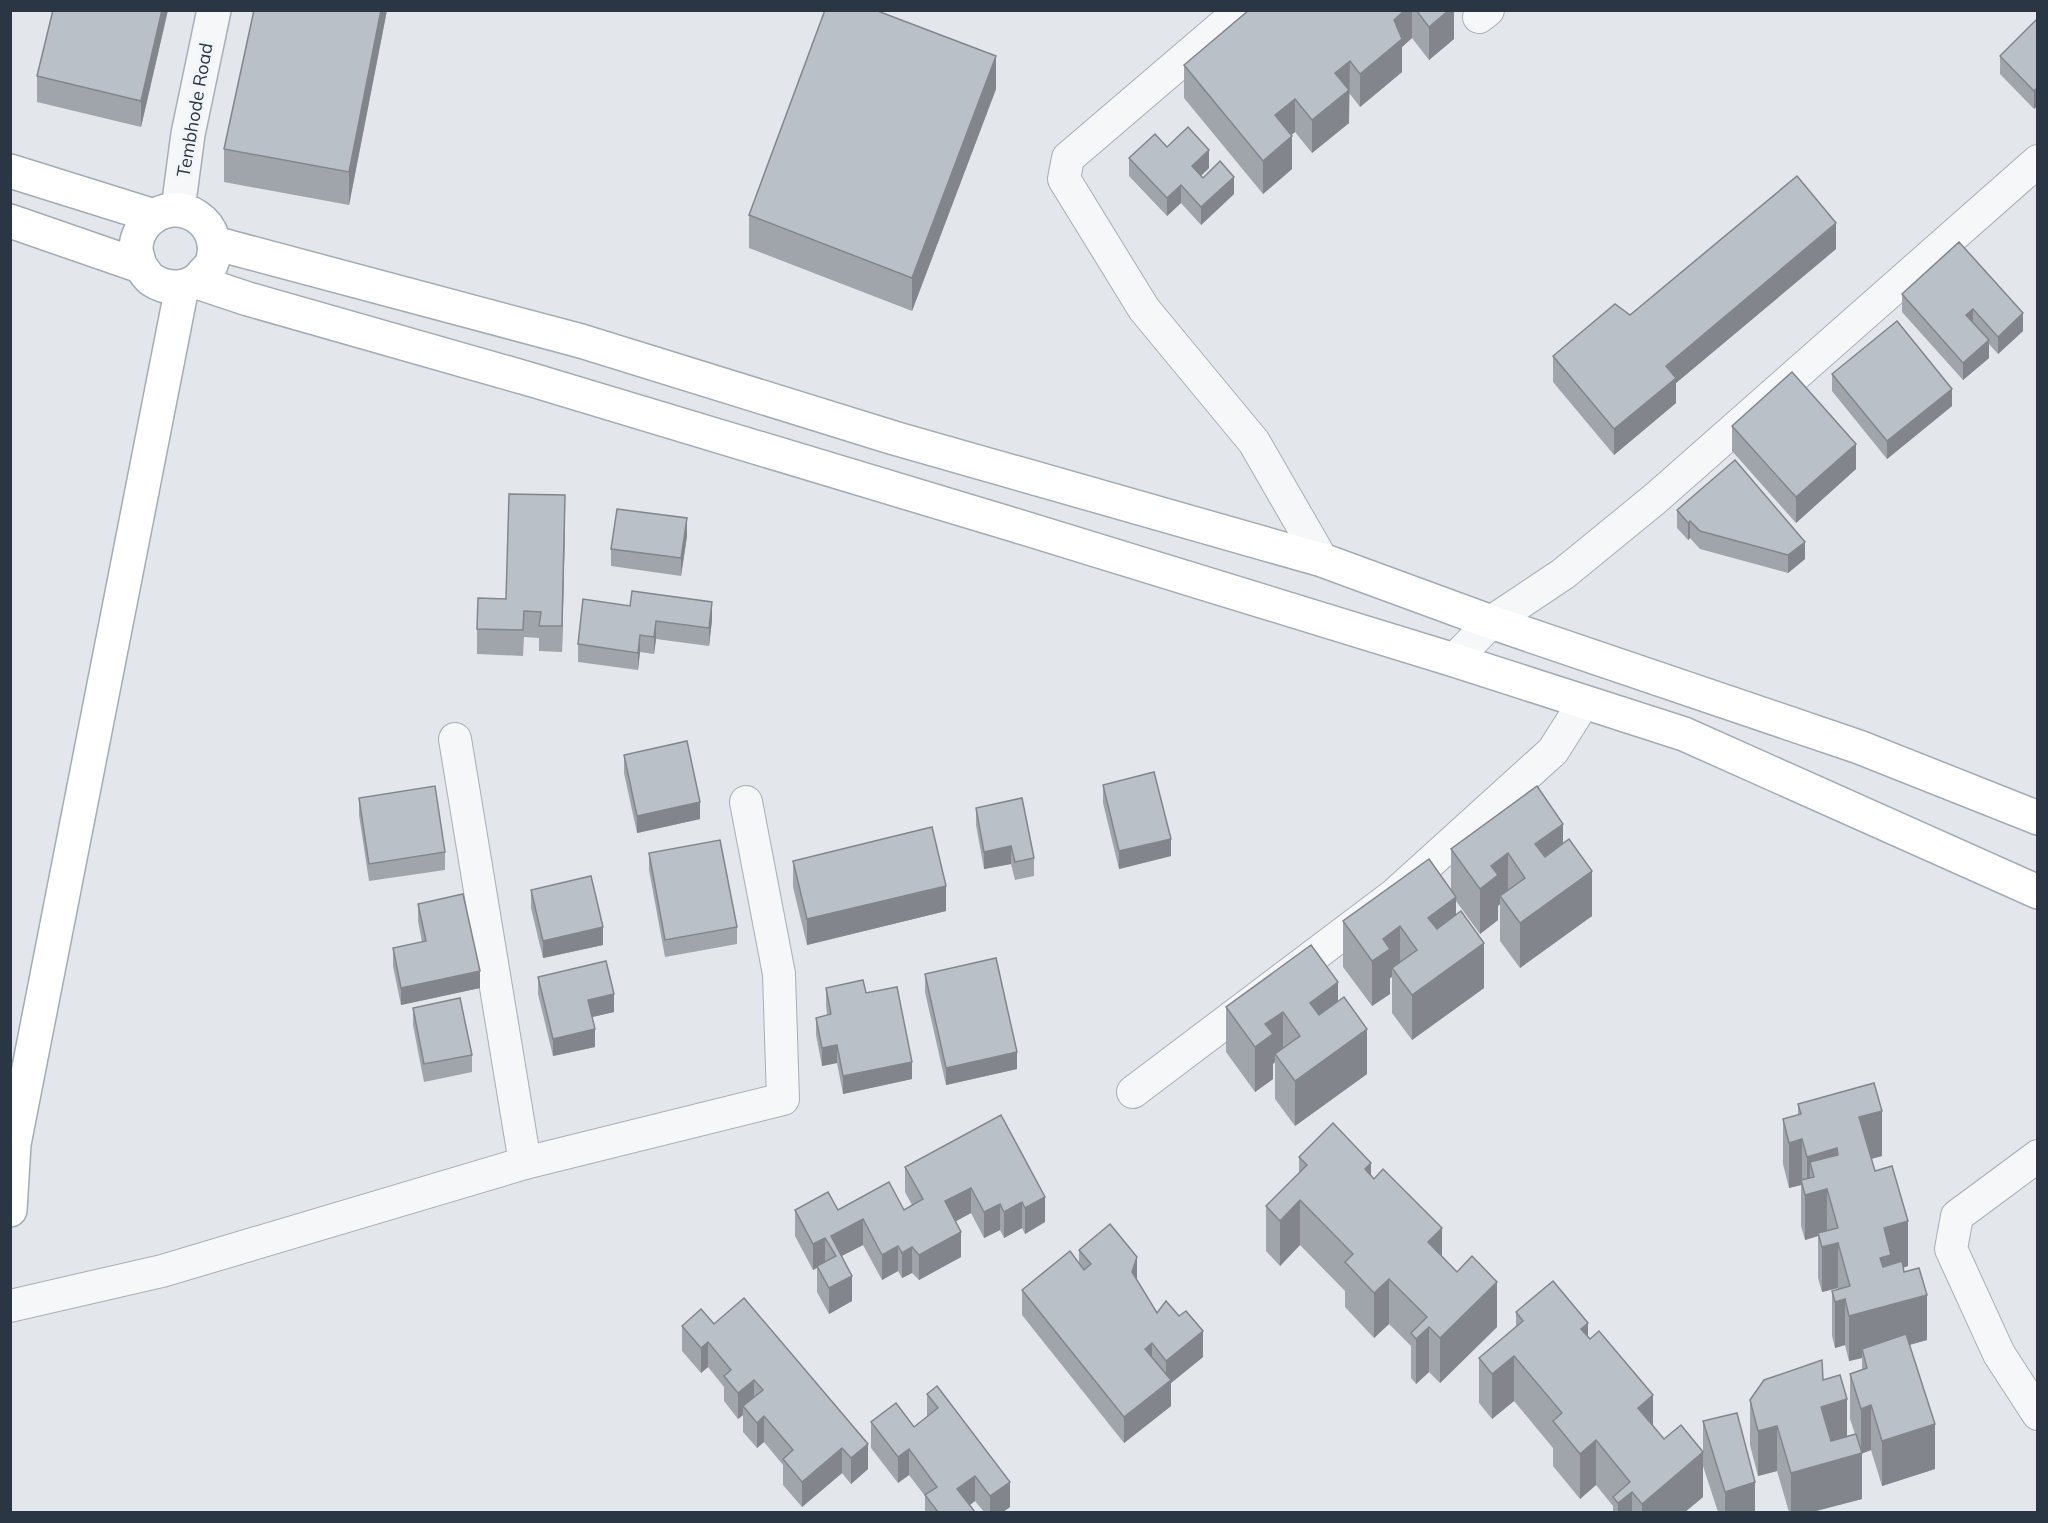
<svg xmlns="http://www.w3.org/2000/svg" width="2048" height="1523" viewBox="0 0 2048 1523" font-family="Mulish,sans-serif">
  <rect width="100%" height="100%" fill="#e3e7eb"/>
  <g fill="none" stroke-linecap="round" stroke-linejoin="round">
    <defs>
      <g id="minor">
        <polyline points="1241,10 1068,158 1064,179 1144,309 1254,442 1322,560"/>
        <polyline points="1479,17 1488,10"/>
        <polyline points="1454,660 1491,622 1563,574 1656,498 2038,161"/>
        <polyline points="455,739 525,1163"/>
        <polyline points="1133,1092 1394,895 1553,751 1584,702"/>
        <polyline points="2038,1156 1957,1216 1951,1249 1999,1354 2038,1414"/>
        <polyline points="10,1306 162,1271 525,1163 783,1099 779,974 746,802"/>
      </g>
      <polyline id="tertiary" points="178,209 188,134 214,10"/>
      <g id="primary">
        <polyline points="10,171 154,216"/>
        <path d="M10,221l130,45c4,4 7,11 12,14 15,10 38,10 50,-5 2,-3 7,-7 9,-10 17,-40 -33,-75 -65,-42 -5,6 -10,16 -10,25 0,6 3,12 4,18"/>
        <polyline points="214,243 581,341 894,438 1322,560 1491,622 1859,747 2038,818"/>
        <polyline points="197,282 248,299 529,379 1011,524 1454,660 1684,734 2038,892"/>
        <polyline points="10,1210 14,1144 182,287"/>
      </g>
    </defs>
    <use href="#minor" stroke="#a8aeb5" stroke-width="34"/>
    <use href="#tertiary" stroke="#a8aeb5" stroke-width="36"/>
    <use href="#primary" stroke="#a2acb6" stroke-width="36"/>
    <use href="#minor" stroke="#f5f7f9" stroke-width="32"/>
    <use href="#tertiary" stroke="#f5f7f9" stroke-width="33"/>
    <use href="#primary" stroke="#fff" stroke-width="33"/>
  </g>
  <g fill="#a0a5ac">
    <polygon points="168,10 141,127 37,102 37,76"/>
    <polygon points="254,10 387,10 349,205 224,182 224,149"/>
    <polygon points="1249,10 1454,10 1454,39 1429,60 1412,38 1402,47 1402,72 1360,107 1350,94 1349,95 1349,123 1312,153 1295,132 1291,135 1292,169 1263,194 1184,98 1184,65"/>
    <polygon points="2037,19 2037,106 2034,109 2000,74 2000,56"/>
    <polygon points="996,89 912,311 749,248 749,215"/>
    <polygon points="1167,147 1209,168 1201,176 1203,178 1234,194 1201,225 1181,203 1167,216 1129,176 1129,158"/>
    <polygon points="1959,242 2023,331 1998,354 1989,344 1989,358 1963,380 1902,312 1902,294"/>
    <polygon points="1836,249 1676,383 1676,403 1614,455 1553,382 1553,356 1630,315"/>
    <polygon points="1832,374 1952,406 1887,459 1832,391"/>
    <polygon points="1732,426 1856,469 1796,523 1732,451"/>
    <polygon points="1677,510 1805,559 1788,573 1700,549 1690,538 1688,540 1677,528"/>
    <polygon points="565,521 562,652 539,651 539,638 524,637 523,656 477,654 477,629 506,599"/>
    <polygon points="687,536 681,576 611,566 611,549"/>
    <polygon points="583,599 712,620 709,646 656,639 654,654 640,652 638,670 578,662 578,644"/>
    <polygon points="624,755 700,819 637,833 624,773"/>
    <polygon points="1103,785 1171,856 1119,869 1103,803"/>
    <polygon points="359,798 445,852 445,870 369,881 359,815"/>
    <polygon points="976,808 1034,858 1034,876 1015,880 1011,864 984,869 976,825"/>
    <polygon points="1563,843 1592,916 1520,968 1500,941 1500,904 1498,906 1498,920 1480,934 1456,901 1456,915 1484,988 1412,1040 1392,1013 1392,977 1390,978 1390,994 1372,1006 1343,967 1343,921 1451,890 1451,849"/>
    <polygon points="649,853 737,927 737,944 665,957 649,870"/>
    <polygon points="793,861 946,911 807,945 793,887"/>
    <polygon points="531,890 603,945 543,958 531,908"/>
    <polygon points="418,904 480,988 401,1005 393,966 393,948 422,942 418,921"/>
    <polygon points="925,974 1017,1069 946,1085 925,992"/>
    <polygon points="538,977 614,1012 592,1017 595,1047 553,1056 538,994"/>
    <polygon points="826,988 912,1079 843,1094 837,1063 822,1066 816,1035 816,1018 827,1015 826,1005"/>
    <polygon points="1338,1001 1367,1074 1295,1126 1275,1099 1275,1062 1273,1064 1273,1079 1255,1092 1226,1052 1226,1007"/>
    <polygon points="413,1008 472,1055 472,1072 424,1082 413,1025"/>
    <polygon points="1798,1104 1882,1156 1871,1159 1908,1266 1903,1268 1927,1340 1910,1345 1935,1469 1882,1486 1871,1450 1862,1453 1862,1499 1812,1512 1789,1512 1777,1471 1758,1476 1750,1445 1750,1400 1823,1380 1847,1436 1855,1434 1850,1419 1850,1374 1862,1370 1862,1358 1849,1361 1845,1345 1835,1348 1832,1336 1832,1291 1838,1289 1838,1288 1822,1292 1818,1278 1818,1236 1805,1240 1801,1226 1801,1185 1789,1188 1783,1164 1783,1119 1798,1115"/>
    <polygon points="1001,1115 1045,1222 1025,1234 1022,1228 1004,1238 1000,1230 984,1238 971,1213 956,1221 961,1257 919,1280 912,1273 902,1278 898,1271 882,1280 863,1245 841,1256 852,1301 829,1314 817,1292 817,1268 813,1270 795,1236 795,1210 904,1210 912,1205 905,1192 905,1167"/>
    <polygon points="1299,1157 1371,1176 1442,1257 1497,1327 1440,1383 1429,1372 1416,1384 1411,1378 1411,1346 1389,1324 1374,1338 1345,1307 1345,1291 1300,1245 1280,1266 1266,1251 1266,1206 1299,1173"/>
    <polygon points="1079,1250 1137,1281 1157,1313 1203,1357 1171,1383 1171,1406 1124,1443 1022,1315 1022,1290 1079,1263"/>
    <polygon points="1516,1312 1588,1337 1653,1426 1703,1497 1685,1512 1613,1512 1613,1506 1596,1485 1580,1499 1553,1466 1553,1448 1514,1401 1492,1419 1479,1403 1479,1358 1516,1326"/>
    <polygon points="714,1324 868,1469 851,1484 842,1473 802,1507 783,1485 783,1465 764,1442 757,1448 743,1432 743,1415 738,1419 724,1401 724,1387 708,1367 701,1373 682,1351 682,1326"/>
    <polygon points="927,1394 1010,1507 1003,1512 984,1512 975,1501 969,1506 975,1512 925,1512 925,1496 909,1475 898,1483 871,1448 871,1422 914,1427 927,1417"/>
    <polygon points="1703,1421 1755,1512 1718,1512 1703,1466"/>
  </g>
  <g fill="#82868c" fill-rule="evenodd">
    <polygon points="162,10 168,10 141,127 141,101"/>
    <polygon points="381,10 387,10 349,205 349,172"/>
    <polygon points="1405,10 1412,10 1412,38 1402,47 1402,72 1360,107 1360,74 1394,20"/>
    <polygon points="1449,10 1454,10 1454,39 1429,60 1429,27"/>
    <polygon points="996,56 996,89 912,311 912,278"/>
    <polygon points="1350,61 1349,123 1312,153 1312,120 1335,73"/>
    <polygon points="2037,88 2037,106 2034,109 2034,91"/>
    <polygon points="1295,99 1295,132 1275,148 1275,115"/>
    <polygon points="1292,136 1292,169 1263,194 1263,161"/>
    <polygon points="1209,150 1209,168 1192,184 1192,166"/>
    <polygon points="1234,177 1234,194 1201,225 1201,207"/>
    <polygon points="1181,185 1181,203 1167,216 1167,198"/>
    <polygon points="1836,223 1836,249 1676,383 1676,403 1614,455 1614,429 1666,366"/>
    <polygon points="1973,309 1973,327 1966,315"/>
    <polygon points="2023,313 2023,331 1998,354 1998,337"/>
    <polygon points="1989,340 1989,358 1963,380 1963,363"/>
    <polygon points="1952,389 1952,406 1887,459 1887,441"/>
    <polygon points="1856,444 1856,469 1796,523 1796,497"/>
    <polygon points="565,495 565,521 562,652 562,626"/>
    <polygon points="687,518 687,536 681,576 681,558"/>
    <polygon points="1690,521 1690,538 1688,540 1688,523"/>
    <polygon points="1805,542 1805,559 1788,573 1788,555"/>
    <polygon points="712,602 712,620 709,646 709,628"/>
    <polygon points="656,621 656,639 654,654 654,637"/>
    <polygon points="640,635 640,652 638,670 638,653"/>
    <polygon points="700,802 700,819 637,833 637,816"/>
    <polygon points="1563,824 1563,869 1535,889 1535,844"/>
    <polygon points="1171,839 1171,856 1119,869 1119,851"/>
    <polygon points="1011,846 1011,864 984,869 984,852"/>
    <polygon points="1508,853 1508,898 1500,896 1500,904 1498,906 1498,920 1480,934 1480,889 1491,866"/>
    <polygon points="1592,871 1592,916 1520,968 1520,923"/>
    <polygon points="946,886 946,911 807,945 807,919"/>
    <polygon points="1456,897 1456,942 1428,963 1428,918"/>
    <polygon points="1400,926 1400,971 1392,968 1392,977 1390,978 1390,994 1372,1006 1372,961 1383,939"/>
    <polygon points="603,927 603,945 543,958 543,941"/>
    <polygon points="1484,943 1484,988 1412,1040 1412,995"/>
    <polygon points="480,971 480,988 401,1005 401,988"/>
    <polygon points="1338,982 1338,1027 1310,1048 1310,1003"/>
    <polygon points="614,994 614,1012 588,1018 588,1000"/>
    <polygon points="1283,1012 1283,1057 1275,1054 1275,1062 1273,1064 1273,1079 1255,1092 1255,1047 1265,1024"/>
    <polygon points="595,1029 595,1047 553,1056 553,1039"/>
    <polygon points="1367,1029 1367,1074 1295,1126 1295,1081"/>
    <polygon points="837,1045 837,1063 822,1066 822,1048"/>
    <polygon points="1017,1052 1017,1069 946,1085 946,1068"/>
    <polygon points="912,1062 912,1079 843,1094 843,1076"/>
    <polygon points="1882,1111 1882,1156 1859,1162 1859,1117"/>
    <polygon points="1802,1139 1802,1185 1801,1180 1801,1185 1789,1188 1789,1143"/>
    <path d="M1837,1148v46l-10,-5v45l-9,-1v3l-13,4v-45l2,-1v-37zM1810,1162l4,15 -4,16z"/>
    <polygon points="1371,1163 1371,1208 1365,1169"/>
    <polygon points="971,1188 971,1213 945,1227 945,1201"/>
    <polygon points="1045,1197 1045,1222 1025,1234 1025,1208"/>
    <polygon points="1300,1200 1300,1245 1280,1266 1280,1221"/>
    <polygon points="1022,1202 1022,1228 1004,1238 1004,1212"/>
    <polygon points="1000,1204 1000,1230 984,1238 984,1212"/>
    <polygon points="863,1219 863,1245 836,1259 831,1236"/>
    <polygon points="1908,1221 1908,1266 1891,1271 1891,1300 1880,1258 1884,1228"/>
    <polygon points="1442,1228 1442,1274 1428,1242"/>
    <polygon points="961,1232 961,1257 919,1280 919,1255"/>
    <polygon points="825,1238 825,1263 813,1270 813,1244"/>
    <polygon points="1838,1243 1838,1288 1822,1292 1822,1247"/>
    <polygon points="898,1246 898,1271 882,1280 882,1255"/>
    <polygon points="912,1247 912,1273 902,1278 902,1253"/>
    <polygon points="1137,1257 1137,1283 1132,1272"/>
    <polygon points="852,1276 852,1301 829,1314 829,1288"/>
    <polygon points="1389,1279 1389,1324 1374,1338 1374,1293"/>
    <polygon points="1497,1282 1497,1327 1440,1383 1440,1338"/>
    <polygon points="1927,1295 1927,1340 1864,1357 1862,1349 1862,1358 1849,1361 1849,1316"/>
    <polygon points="1845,1299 1845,1345 1835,1348 1835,1302"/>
    <polygon points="1588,1323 1588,1369 1581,1329"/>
    <polygon points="1429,1327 1429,1372 1416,1384 1416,1339"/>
    <polygon points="1203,1331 1203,1357 1171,1383 1171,1406 1124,1443 1124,1417 1166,1384 1166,1361"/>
    <polygon points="708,1342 708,1367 701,1373 701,1348"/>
    <polygon points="1152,1343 1152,1369 1145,1349"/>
    <polygon points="1514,1356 1514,1401 1492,1419 1492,1374"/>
    <polygon points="754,1380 754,1406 743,1406 743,1415 738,1419 738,1393"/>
    <polygon points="1653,1395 1653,1440 1638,1408"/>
    <polygon points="1847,1399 1847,1444 1821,1452 1821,1407"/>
    <polygon points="1871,1405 1871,1450 1861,1454 1861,1409"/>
    <polygon points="764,1416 764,1442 757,1448 757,1423"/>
    <polygon points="1935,1424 1935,1469 1882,1486 1882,1441"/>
    <polygon points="1777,1426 1777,1471 1758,1476 1758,1431"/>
    <polygon points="1596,1440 1596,1485 1580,1499 1580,1454"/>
    <polygon points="868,1444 868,1469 851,1484 851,1458"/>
    <polygon points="842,1448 842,1473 802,1507 802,1482"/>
    <polygon points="909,1449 909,1475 898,1483 898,1457"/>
    <polygon points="1703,1452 1703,1497 1685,1512 1642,1512 1642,1504"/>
    <polygon points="1862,1453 1862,1499 1812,1512 1791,1512 1791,1473"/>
    <polygon points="975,1476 975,1501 960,1512 957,1489"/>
    <polygon points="1010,1482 1010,1507 1003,1512 990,1512 990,1496"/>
    <polygon points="1755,1482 1755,1512 1725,1512 1725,1492"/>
    <polygon points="1632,1492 1632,1512 1618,1512 1618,1503"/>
  </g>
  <g fill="#bac0c8" stroke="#82868c" stroke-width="1.5">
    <polygon points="53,10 162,10 141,101 37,76"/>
    <polygon points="254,10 381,10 349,172 224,149"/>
    <polygon points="825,10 875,10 996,56 912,278 749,215"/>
    <polygon points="1249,10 1405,10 1394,20 1402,39 1360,74 1350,61 1335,73 1349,90 1312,120 1295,99 1275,115 1292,136 1263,161 1184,65"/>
    <polygon points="1416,10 1449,10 1429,27"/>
    <polygon points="2037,19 2037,88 2034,91 2000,56"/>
    <polygon points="1188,127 1209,150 1192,166 1203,178 1220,161 1234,177 1201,207 1181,185 1167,198 1129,158 1155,134 1167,147"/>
    <polygon points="1797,176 1836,223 1666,366 1676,378 1614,429 1553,356 1615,304 1630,315"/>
    <polygon points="1959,242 2023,313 1998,337 1973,309 1966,315 1989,340 1963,363 1902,294"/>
    <polygon points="1897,321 1952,389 1887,441 1832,374"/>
    <polygon points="1792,372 1856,444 1796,497 1732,426"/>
    <polygon points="1735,460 1805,542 1788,555 1700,531 1690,521 1688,523 1677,510"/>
    <polygon points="509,494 565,495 562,626 539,626 541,612 524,611 523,630 477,629 478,598 506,599"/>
    <polygon points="617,509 687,518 681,558 611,549"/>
    <polygon points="632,591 712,602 709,628 656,621 654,637 640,635 638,653 578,644 583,599 630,606"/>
    <polygon points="687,741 700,802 637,816 624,755"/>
    <polygon points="1154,772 1171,839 1119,851 1103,785"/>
    <polygon points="435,786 445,852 369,864 359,798"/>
    <polygon points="1537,786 1563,824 1535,844 1545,857 1569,839 1592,871 1520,923 1500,896 1525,878 1508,853 1491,866 1498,875 1480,889 1451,849"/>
    <polygon points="1022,798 1034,858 1015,862 1011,846 984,852 976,808"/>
    <polygon points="932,827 946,886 807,919 793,861"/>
    <polygon points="720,840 737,927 665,940 649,853"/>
    <polygon points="1429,859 1456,897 1428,918 1437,929 1461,911 1484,943 1412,995 1392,968 1417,950 1400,926 1383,939 1390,949 1372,961 1343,921"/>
    <polygon points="591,876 603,927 543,941 531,890"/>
    <polygon points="463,894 480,971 401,988 393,948 426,941 418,904"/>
    <polygon points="1311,945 1338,982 1310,1003 1319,1015 1344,997 1367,1029 1295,1081 1275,1054 1300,1036 1283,1012 1265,1024 1273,1034 1255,1047 1226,1007"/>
    <polygon points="996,958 1017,1052 946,1068 925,974"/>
    <polygon points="606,961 614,994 588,1000 595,1029 553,1039 538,977"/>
    <polygon points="863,980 866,993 897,987 912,1062 843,1076 837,1045 822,1048 816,1018 831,1014 826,988"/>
    <polygon points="460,998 472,1055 424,1064 413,1008"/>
    <polygon points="1874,1083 1882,1111 1859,1117 1875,1171 1892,1166 1908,1221 1884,1228 1891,1255 1880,1258 1883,1267 1902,1261 1904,1272 1919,1268 1927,1295 1849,1316 1845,1299 1835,1302 1832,1291 1850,1286 1838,1243 1822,1247 1818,1233 1838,1228 1827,1189 1805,1195 1801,1180 1814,1177 1810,1162 1838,1155 1837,1148 1807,1157 1802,1139 1789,1143 1783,1119 1801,1114 1798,1104"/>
    <polygon points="1001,1115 1045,1197 1025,1208 1022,1202 1004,1212 1000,1204 984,1212 971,1188 945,1201 961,1232 919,1255 912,1247 902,1253 898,1246 882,1255 863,1219 831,1236 852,1276 829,1288 817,1266 836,1256 825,1238 813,1244 795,1210 828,1192 838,1210 889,1182 904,1210 923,1199 905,1167"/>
    <polygon points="1333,1123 1371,1163 1365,1169 1374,1179 1383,1169 1442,1228 1428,1242 1457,1272 1472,1256 1497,1282 1440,1338 1429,1327 1416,1339 1411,1333 1427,1317 1389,1279 1374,1293 1345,1262 1353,1254 1300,1200 1280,1221 1266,1206 1307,1165 1299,1157"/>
    <polygon points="1110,1224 1137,1257 1132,1272 1157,1313 1166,1301 1179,1316 1186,1311 1203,1331 1166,1361 1152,1343 1145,1349 1171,1380 1124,1417 1022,1290 1070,1251 1084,1270 1091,1264 1079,1250"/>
    <polygon points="1553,1281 1588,1323 1581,1329 1590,1339 1599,1331 1653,1395 1638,1408 1664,1439 1681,1425 1703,1452 1642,1504 1632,1492 1618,1503 1613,1497 1630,1482 1596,1440 1580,1454 1553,1421 1562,1413 1514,1356 1492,1374 1479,1358 1523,1321 1516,1312"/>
    <polygon points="744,1298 868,1444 851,1458 842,1448 802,1482 783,1459 793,1450 764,1416 757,1423 743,1406 763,1390 754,1380 738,1393 724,1376 731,1370 708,1342 701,1348 682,1326 701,1309 714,1324"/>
    <polygon points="1906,1334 1935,1424 1882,1441 1871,1405 1861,1409 1850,1374 1867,1368 1862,1349"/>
    <polygon points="1822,1360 1823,1380 1840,1375 1847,1399 1821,1407 1831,1441 1856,1434 1862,1453 1791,1473 1777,1426 1758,1431 1750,1400 1764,1380"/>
    <polygon points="937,1386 1010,1482 990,1496 975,1476 957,1489 975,1512 938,1512 925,1495 937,1487 909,1449 898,1457 871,1422 896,1403 914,1427 938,1408 927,1394"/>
    <polygon points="1737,1413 1755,1482 1725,1492 1703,1421"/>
  </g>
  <g text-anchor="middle" stroke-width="6" stroke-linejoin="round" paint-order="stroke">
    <g font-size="18" fill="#2a3643" stroke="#f2f5f8">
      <text transform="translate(195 110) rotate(-80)" y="6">Tembhode Road</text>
    </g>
  </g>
  <rect width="2048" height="1523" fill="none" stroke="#2a3643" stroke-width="24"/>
</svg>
